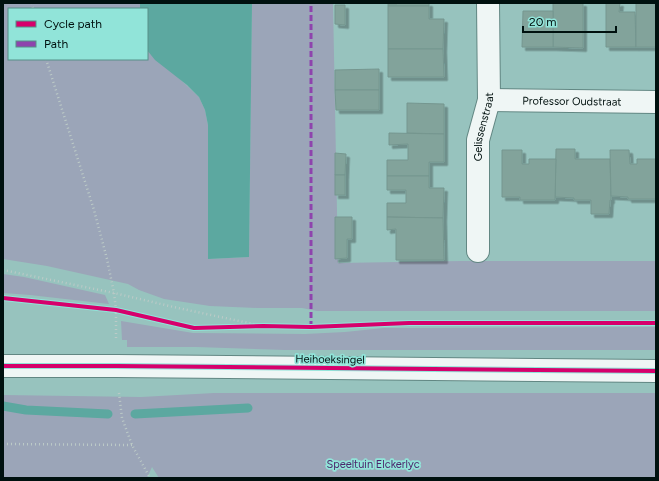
<svg xmlns="http://www.w3.org/2000/svg" width="659" height="481" viewBox="0 0 659 481" font-family="Figtree,sans-serif">
  <defs>
    <filter id="shadow"><feDropShadow dx="3.5" dy="3.5" stdDeviation="0" flood-color="#0004"/></filter>
  </defs>
  <rect width="100%" height="100%" fill="#97c3be"/>
  <g fill="#9ba5b8">
    <polygon points="3,3 140,3 140,9 9,9 9,59 147,59 147,48 199,97 205,110 208,125 208,259 249,257 252,3 333,3 338,263 462,261 656,261 656,311 317,311 302,308 257,308 210,306 164,299 139,290 128,284 47,266 3,259"/>
    <polygon points="3,274 24,277 105,295 109,304 30,295 3,293"/>
    <polygon points="121,321 193,333 305,334 345,332 384,328 411,328 656,327 656,350 285,350 196,347 127,347 127,340 122,340"/>
    <polygon points="214,393 656,393 656,478 159,478 152,467 147,478 3,478 3,395 141,397"/>
  </g>
  <polygon fill="#5ca8a0" points="140,3 252,3 249,257 208,259 208,125 205,110 199,97 187,85 155,60 147,50 147,9 140,9"/>
  <g fill="none" stroke-linecap="round" stroke-linejoin="round">
    <g stroke="#5ca8a0" stroke-width="9">
      <polyline points="3,406 26,410 108,414"/>
      <polyline points="135,414 248,408"/>
    </g>
  </g>
  <g fill="#82a39b" stroke="#75968f" filter="url(#shadow)">
    <polygon points="397,3 429,3 429,6 388,6 388,4 397,4"/>
    <polygon points="553,3 583,3 583,48 553,47"/>
    <polygon points="606,3 620,3 619,12 635,12 636,47 606,47"/>
    <rect x="636" y="3" width="20" height="44"/>
    <polygon points="335,5 345,5 345,25 335,24"/>
    <polygon points="388,6 429,6 429,19 444,19 443,49 388,49"/>
    <polygon points="523,11 553,11 553,47 522,47"/>
    <polygon points="388,49 443,49 444,77 388,77"/>
    <polygon points="379,69 379,90 335,90 335,70"/>
    <polygon points="335,90 379,90 379,110 336,110"/>
    <polygon points="407,103 444,104 444,134 407,133"/>
    <polygon points="389,133 444,134 444,162 429,162 429,176 387,176 387,160 408,160 408,144 389,145"/>
    <polygon points="556,149 575,149 575,159 610,159 611,200 610,200 609,214 591,214 591,200 574,200 574,198 555,197"/>
    <polygon points="502,150 522,150 522,164 529,164 529,159 556,159 555,200 520,200 520,197 502,197"/>
    <polygon points="610,150 629,150 630,164 637,164 637,159 656,159 656,199 628,199 628,197 611,196"/>
    <polygon points="335,153 346,154 345,175 335,175"/>
    <rect x="335" y="175" width="10" height="20"/>
    <polygon points="387,176 429,176 429,188 444,188 443,218 387,217 387,203 406,203 406,190 387,190"/>
    <polygon points="335,217 352,217 352,239 347,239 347,258 335,259"/>
    <polygon points="387,217 443,218 444,260 396,260 396,229 387,230"/>
  </g>
  <g fill="none" stroke-linecap="round" stroke-linejoin="round">
    <defs>
      <g id="minor">
        <path id="s1" d="M489,100l167,2"/>
        <path id="s2" d="M478,251v-111l11,-40 -1,-97"/>
      </g>
      <polyline id="tertiary" points="3,366 116,366 656,371"/>
    </defs>
    <use href="#minor" stroke="#628783" stroke-width="24"/>
    <use href="#tertiary" stroke="#628783" stroke-width="24"/>
    <g stroke="#bccac7" stroke-width="2.5" stroke-dasharray="1 3" stroke-linecap="butt">
      <polyline points="32,3 33,9"/>
      <polyline points="46,59 94,210 107,259 114,293 116,310 116,338"/>
      <polyline points="3,270 114,293 178,308 263,326"/>
      <polyline points="119,393 122,418 132,445 150,478"/>
      <polyline points="3,444 132,445"/>
    </g>
    <use href="#minor" stroke="#eff6f5" stroke-width="22"/>
    <use href="#tertiary" stroke="#eff6f5" stroke-width="22"/>
    <polyline stroke="#8e44ad" stroke-width="3" stroke-dasharray="6 3" stroke-linecap="butt" points="311,327 311,3"/>
    <defs>
      <g id="cycleway">
        <polyline points="3,298 116,310 194,328 263,326 311,327 409,323 656,323"/>
        <polyline points="3,366 116,366 656,371"/>
      </g>
    </defs>
    <use href="#cycleway" stroke="#91e4d9" stroke-width="6"/>
    <use href="#cycleway" stroke="#d6006c" stroke-width="4"/>
  </g>
  <g text-anchor="middle" stroke-width="3.5" stroke-linejoin="round" paint-order="stroke">
    <g font-size="11" fill="#00110f" stroke="#91e4d9">
      <text dy="4" stroke="none"><textPath href="#s1" startOffset="83">Professor Oudstraat</textPath></text>
      <text dy="4" stroke="none"><textPath href="#s2" startOffset="125">Gelissenstraat</textPath></text>
      <text transform="translate(330 359) rotate(1)" y="4">Heihoeksingel</text>
    </g>
    <g font-size="11" fill="#4c276c" stroke="#91e4d9">
      <text x="373" y="468">Speeltuin Elckerlyc</text>
    </g>
  </g>
  <rect width="659" height="481" fill="none" stroke="#00110f" stroke-width="8"/>
  <rect x="8" y="8" width="140" height="52" fill="#91e4d9" stroke="#579088"/>
  <rect x="16" y="21" width="20" height="6" fill="#d6006c" stroke="#579088"/>
  <text x="44" y="28" font-size="12" fill="#00110f">Cycle path</text>
  <rect x="16" y="41" width="20" height="6" fill="#8e44ad" stroke="#579088"/>
  <text x="44" y="48" font-size="12" fill="#00110f">Path</text>
  <path d="M523 26v6h93v-6" fill="none" stroke="#00110f" stroke-width="2"/>
  <text x="529" y="26" font-size="12" fill="#00110f" stroke="#91e4d9" stroke-width="3" paint-order="stroke">20 m</text>
</svg>
